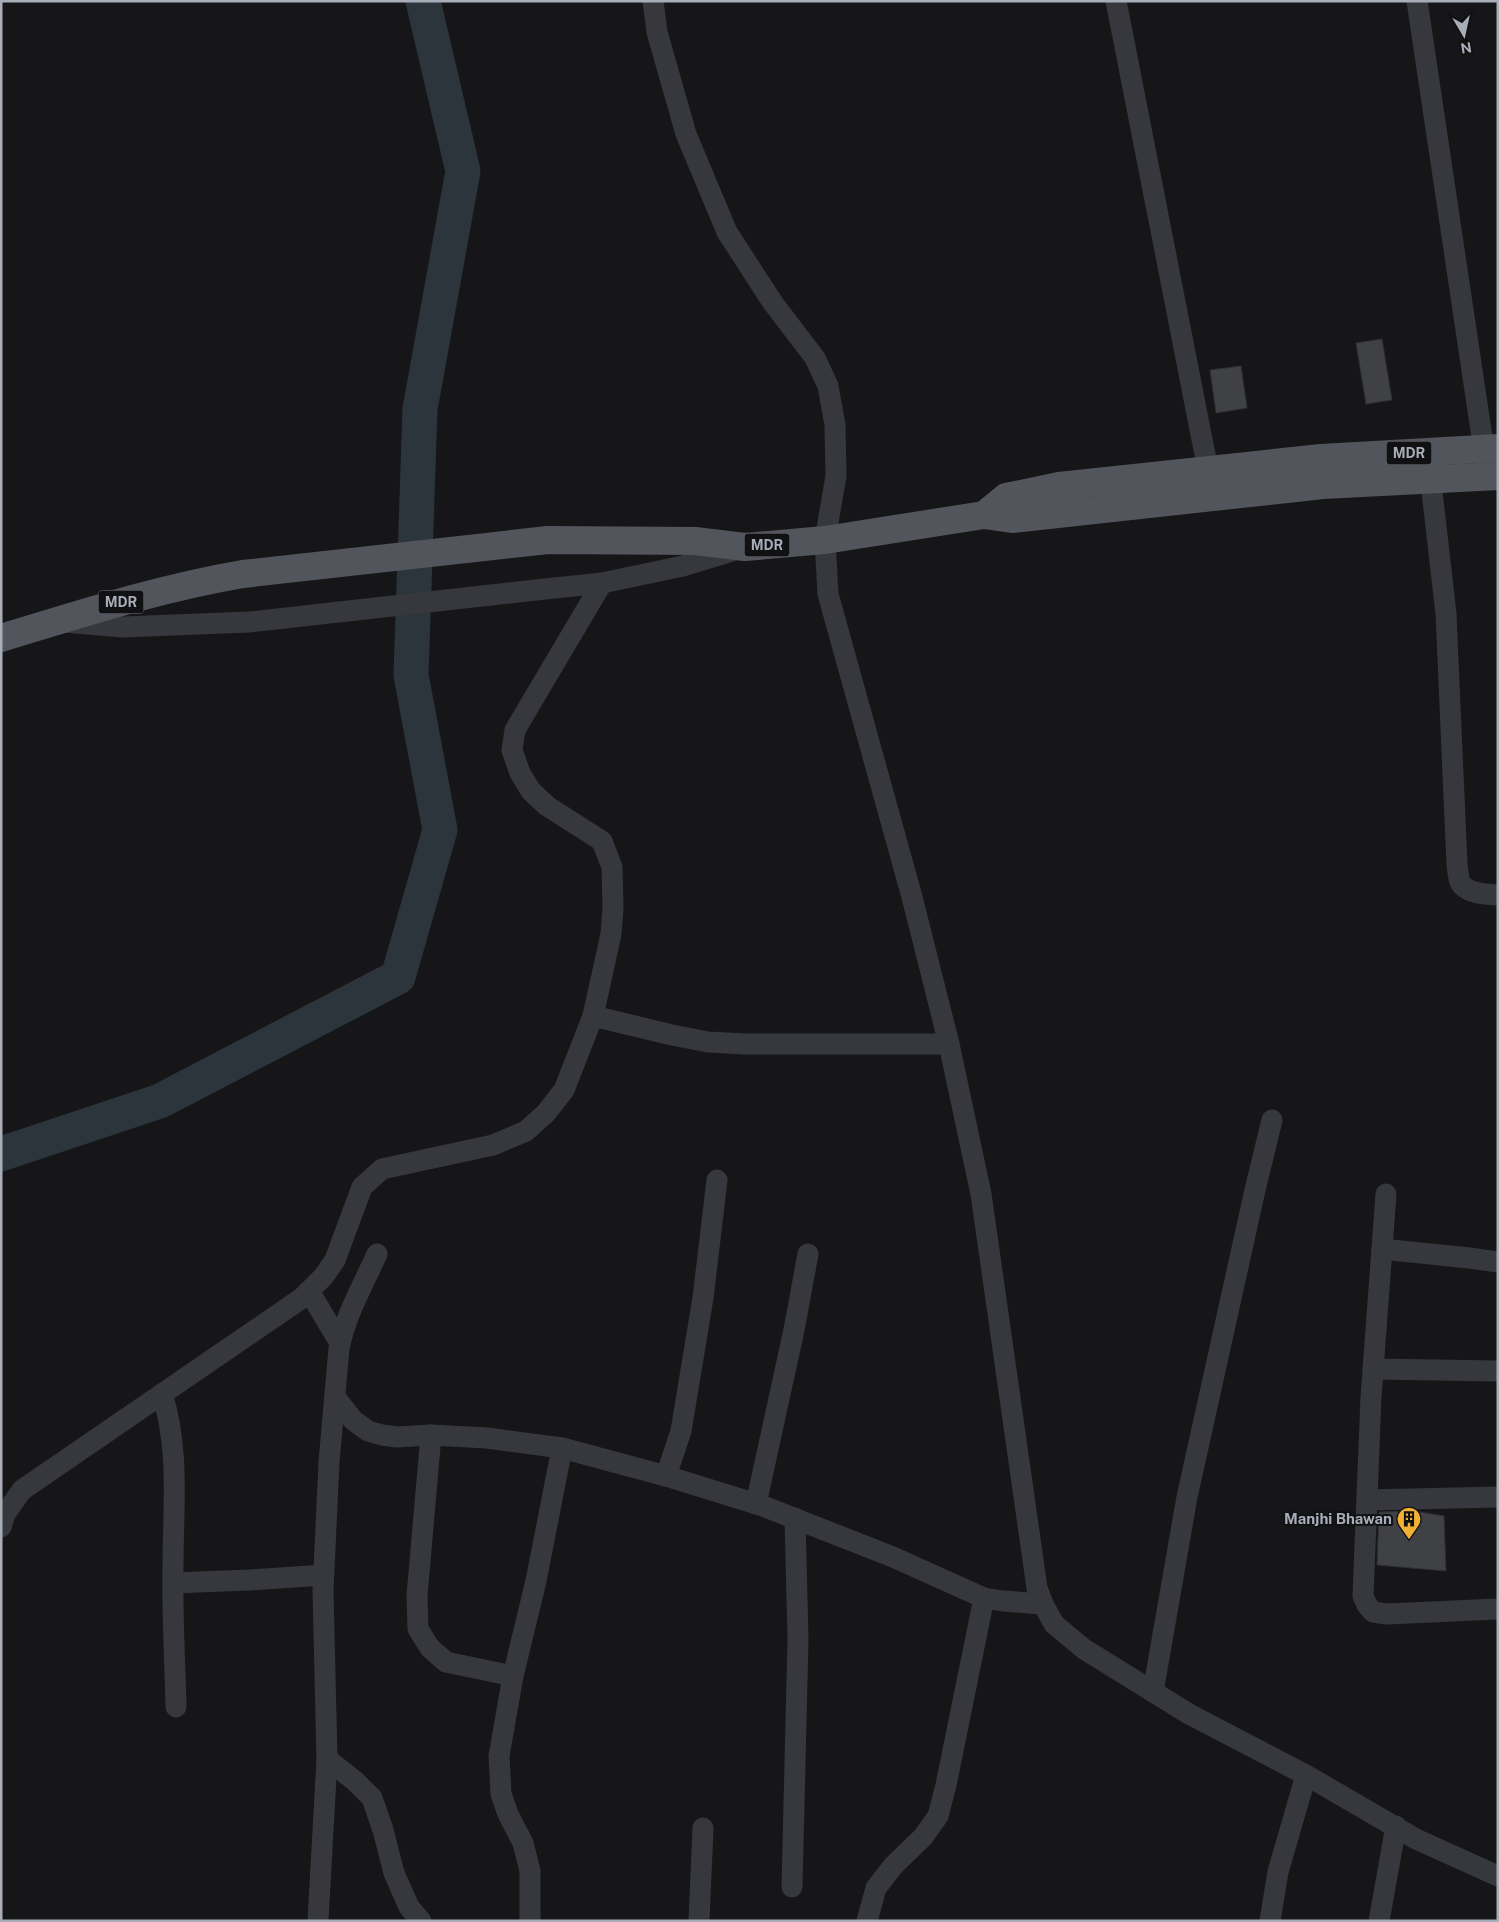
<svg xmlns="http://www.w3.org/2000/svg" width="1499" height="1922" viewBox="0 0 1499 1922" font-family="'Public Sans',sans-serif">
  <rect width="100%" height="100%" fill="#161618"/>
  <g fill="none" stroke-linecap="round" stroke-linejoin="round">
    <polyline stroke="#2c353c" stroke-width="35" points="1,1154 160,1101 398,977 440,830 411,675 420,409 463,171 423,1"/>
  </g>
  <g fill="#404145" stroke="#303034">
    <polygon points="1382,339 1392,400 1366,404 1356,343"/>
    <polygon points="1241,366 1247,408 1216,413 1210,370"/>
    <polygon points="1414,1511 1444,1516 1446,1571 1377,1565 1379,1512"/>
  </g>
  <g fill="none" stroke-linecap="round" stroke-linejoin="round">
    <g stroke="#37383d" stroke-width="21">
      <polyline points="653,1 657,32 686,134 727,232 773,303 815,358 828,386 835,425 836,476 825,540 828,594 912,897 949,1044 981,1194 1037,1588 1043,1604 1054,1624 1084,1649 1189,1714 1306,1775 1416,1839 1498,1876"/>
      <polyline points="1116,1 1208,470"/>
      <polyline points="1417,1 1486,464"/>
      <path d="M1429,465l17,149 11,251c1,5 1,12 3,17 6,12 26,12 38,13"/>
      <polyline points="64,622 123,627 249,622 536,590 602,583 683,566 739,549"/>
      <polyline points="593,1016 672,1035 708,1042 745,1044 949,1044"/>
      <polyline points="1386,1194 1371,1397 1363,1596 1367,1605 1373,1612 1387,1614 1498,1609"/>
      <polyline points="1382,1249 1469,1258 1498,1262"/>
      <polyline points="309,1291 340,1343"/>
      <polyline points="1373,1369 1498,1371"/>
      <path d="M162,1394c18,55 11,116 11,173 -1,47 2,94 3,140"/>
      <polyline points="335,1397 353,1420 368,1431 382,1435 397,1437 431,1435 487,1438 562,1448 666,1476 763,1506 893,1557 984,1598 1003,1601 1043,1604"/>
      <polyline points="431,1435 417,1596 418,1629 430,1648 446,1662 513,1676"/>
      <polyline points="666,1476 681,1431 703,1298 717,1180"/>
      <polyline points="1367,1500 1498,1497"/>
      <polyline points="756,1504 794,1330 808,1254"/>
      <polyline points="1,1527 5,1514 22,1490 302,1298 324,1276 335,1260 362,1187 382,1169 493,1145 526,1131 546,1113 564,1090 593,1016 611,934 613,908 612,867 602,841 547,806 531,791 520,773 512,750 515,730 602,583"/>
      <polyline points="173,1583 249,1580 323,1575"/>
      <polyline points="1153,1692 1187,1497 1255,1190 1272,1120"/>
      <polyline points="327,1759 355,1781 372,1798 383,1830 394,1873 409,1907 421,1921"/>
      <polyline points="792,1887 798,1639 795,1518"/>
      <path d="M318,1921l9,-162 -4,-168 6,-129 10,-113c6,-33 24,-64 38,-95"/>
      <polyline points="530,1921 530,1871 523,1843 508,1814 501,1794 499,1756 513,1676 536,1581 562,1448"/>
      <polyline points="699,1921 703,1828"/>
      <polyline points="867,1921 876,1888 894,1865 923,1837 938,1816 946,1785 984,1598"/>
      <polyline points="1270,1921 1278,1872 1306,1775"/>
      <polyline points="1379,1921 1396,1826"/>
    </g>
    <g stroke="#53555c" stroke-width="28">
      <polyline points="984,515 1006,497 1059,486 1321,458 1498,448"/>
      <path d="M1,638c80,-24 159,-50 242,-64l305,-34 147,1 50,6 80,-7 159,-25 28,4 311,-34 175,-9"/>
    </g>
  </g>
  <defs>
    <symbol id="building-pin" viewBox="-11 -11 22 30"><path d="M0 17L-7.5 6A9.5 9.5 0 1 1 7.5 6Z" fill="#f2b134" stroke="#111113"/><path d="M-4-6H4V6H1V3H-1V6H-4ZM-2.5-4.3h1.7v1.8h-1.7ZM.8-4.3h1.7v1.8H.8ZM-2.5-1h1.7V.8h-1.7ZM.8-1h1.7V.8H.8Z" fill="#111"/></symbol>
  </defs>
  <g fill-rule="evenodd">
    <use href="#building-pin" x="1395" y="1505" width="28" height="38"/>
  </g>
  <g text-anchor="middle" stroke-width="4" stroke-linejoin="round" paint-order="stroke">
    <g fill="#111113" stroke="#7b7e86" stroke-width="1">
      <rect x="1386.5" y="441.5" width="45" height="23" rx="4"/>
      <rect x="744.5" y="533.5" width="45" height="23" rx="4"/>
      <rect x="98.5" y="590.5" width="45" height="23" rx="4"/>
    </g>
    <g font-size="14" font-weight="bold" fill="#a8adb8">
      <text x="1409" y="458">MDR</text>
      <text x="767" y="550">MDR</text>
      <text x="121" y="607">MDR</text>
    </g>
    <g font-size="15" font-weight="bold" fill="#a8adb8" stroke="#111113" text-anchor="end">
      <text x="1392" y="1524">Manjhi Bhawan</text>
    </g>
  </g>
  <rect width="1499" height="1922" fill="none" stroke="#a8adb8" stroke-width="5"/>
  <g transform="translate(1464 35) rotate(171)" stroke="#111113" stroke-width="4" paint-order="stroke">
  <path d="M0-4L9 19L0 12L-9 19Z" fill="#a8adb8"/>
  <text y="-8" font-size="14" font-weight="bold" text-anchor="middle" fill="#a8adb8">N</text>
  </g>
</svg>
